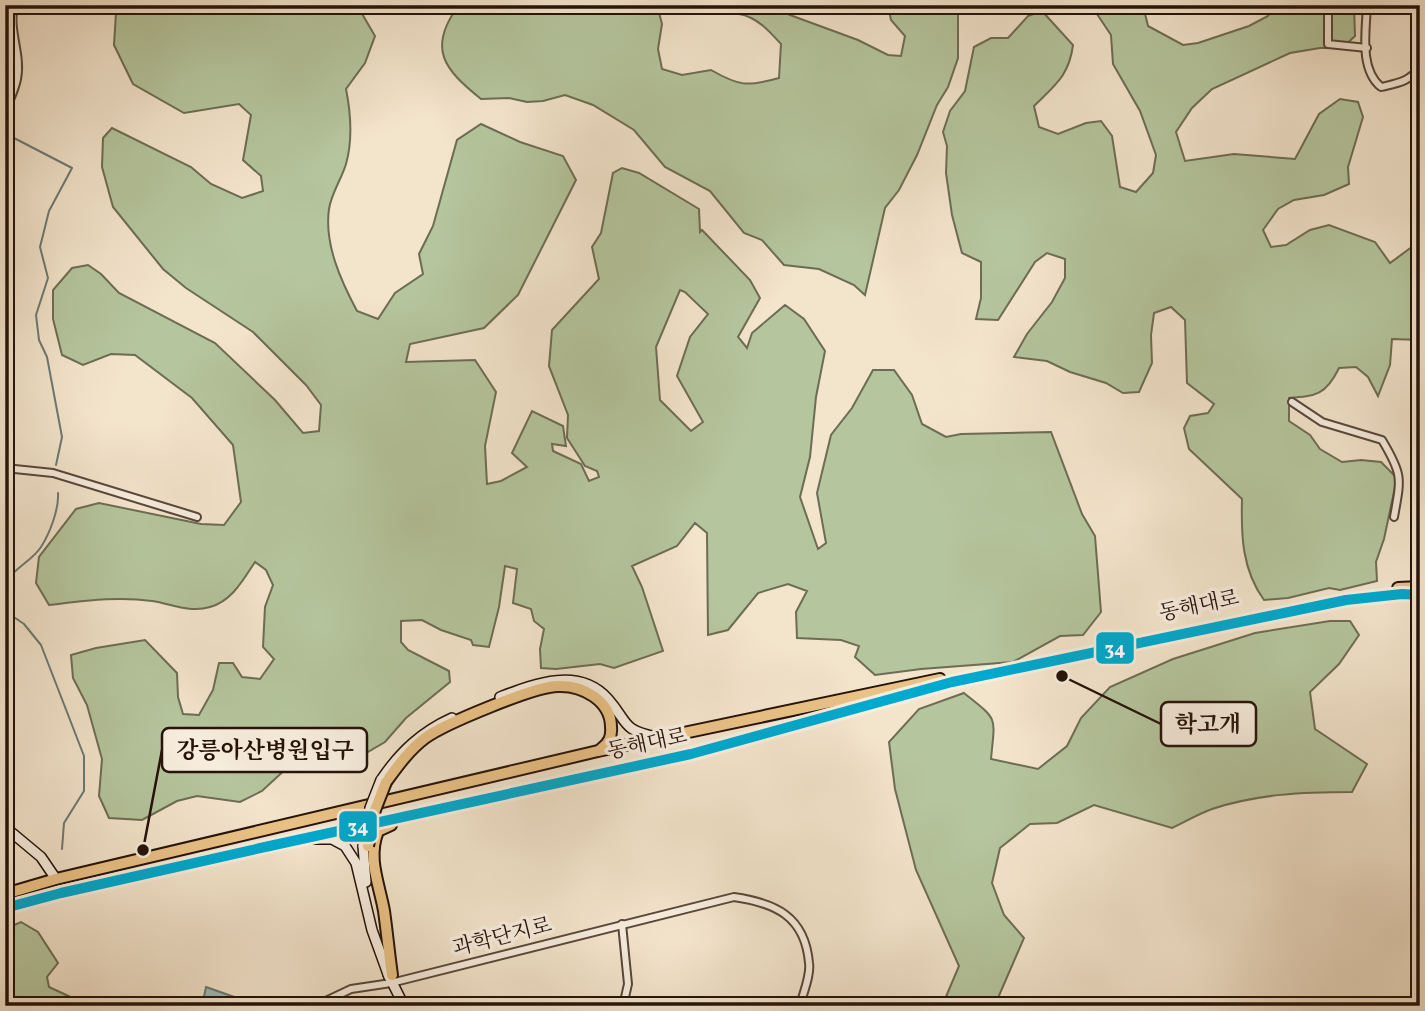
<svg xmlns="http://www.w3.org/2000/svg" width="1425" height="1011" viewBox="0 0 1425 1011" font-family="Vollkorn,'Noto Serif KR',serif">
  <rect width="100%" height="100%" fill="#f3e4cc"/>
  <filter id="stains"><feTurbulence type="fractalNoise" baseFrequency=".00286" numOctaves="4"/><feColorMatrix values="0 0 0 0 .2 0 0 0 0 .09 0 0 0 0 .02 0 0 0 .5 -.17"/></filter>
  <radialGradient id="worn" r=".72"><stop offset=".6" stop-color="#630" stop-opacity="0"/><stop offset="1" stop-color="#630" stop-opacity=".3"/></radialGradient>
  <g fill="#b5c59d" stroke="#6d6c54" stroke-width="2" fill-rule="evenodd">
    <path d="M118,5h239l18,31 -10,27 -19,26c5,25 7,50 0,75 -4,14 -15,30 -17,45 -5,35 12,72 28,102l21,8 17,-26 28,-19 -4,-20 14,-28 24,-86 24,-16 39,18 43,14 13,24 -58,115 -34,33 -74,16 -4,18 69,-2 21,32 -11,54 2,38 14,-3 26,-14 -15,-14 20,-42 31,15 3,20 -14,-2 1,7 28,13 8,17 10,-4 -2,-6 -12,-5 -18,-28 1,-23 -19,-49 3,-36 47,-51 -7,-32 9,-14 12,-60 9,-5 17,5 60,36 1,23 2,-2 48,50 10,18 -22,39 9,11 5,-15 33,-28 19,14 21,32 -9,46 -6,60 -10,40 18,52 8,-6 -9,-50 14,-58 21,-27 21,-38h21l18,25 10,29 24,13 15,-3 90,-2 31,82 13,22 6,76 -18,23 -23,1 -47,26 -92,7 -46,6 -20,-18 4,-11 -18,-6 -44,-2 -1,-26 11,-21 -19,-7 -30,9 -30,37 -20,5 -1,-102 -12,-10 -18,23 -45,20 10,21 21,64 -49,17 -14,-4 -44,5 -15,-1 -1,-19 4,-20 -10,-8 -3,-12 -18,-6 4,-34 -12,-3 -6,41 -10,40 -16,-2 -2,-5 -30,-10 -19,-10 -21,1v21l7,8 41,21 1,11 -44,36 -21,24 -24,14 -31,-1 -42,12 -26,24 -22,11 -43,-6 -20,5 -35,19 -33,-2 -10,-22 3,-37 -15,-54 -14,-27 -2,-23 25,-7 49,-8 32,33 1,24 5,17 16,1 14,-25 6,-27h14l9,14 18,2 14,-20 -11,-12 2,-40 8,-22 -7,-15 -11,-8c-12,18 -23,39 -45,45 -20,6 -38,-3 -58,-6 -35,-5 -68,0 -103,4l-13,-22 3,-26 37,-48 23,-6 102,21 23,1 17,-23 -8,-57 -41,-47 -57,-43 -24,-1 -28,11 -21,-10 -9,-36v-29l19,-22 16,-3 13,9 18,19 96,50 60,57 28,33 16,-2 2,-26 -15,-20 -53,-53 -67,-44 -23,-19 -50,-62 -11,-40 1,-29 9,-10 79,39 20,17 31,14 21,-7 -2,-15 -18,-16 8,-45 -12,-11 -55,9 -51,-29 -19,-39 2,-32zM680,290l5,2 23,22 -18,23 -13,39 26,46 -12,9 -31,-31 -4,-53z"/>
    <path d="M459,5h198l5,19 -4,25 4,20 20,6 29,-5c28,16 36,17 68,8l2,-34c-12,-13 -24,-27 -42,-30l-7,-9h42l16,10 68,25 30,15 13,1 4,-20 -14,-16 -3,-15h70v53l-10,29 -11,18 -20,50 -18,35 -14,18 -20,87 -11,-10 -35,-16 -35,-4 -22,-25 -18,-7 -34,-42 -45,-24 -31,-37 -41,-25 -28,-10 -22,6 -16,1 -18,-4 -28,1c-36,-29 -55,-50 -22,-94z"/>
    <path d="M1091,5h52l5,21 35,19 15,-2 51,-17 19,-10 7,-11h79l1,31 -13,12h-22l-30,5 -78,36 -20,19 -16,24 9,29 49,-7 61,5 24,-45 21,-15 18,3 5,15 -15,50 1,17 -25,11 -30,5 -16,9 -15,21 8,17 15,-2 24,-15 19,-5 46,17 15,21 30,-22v99l-28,-1 -2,26 -12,31 -10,-19 -12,-10 -17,1c-13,27 -23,28 -50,30v23l21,14 10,14 22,13 19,-2 20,2 16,16 -13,61 -8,23 1,19 -37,9 -11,-2 -41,10 -24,2c-22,-30 -23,-65 -22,-101l-53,-50 -5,-21 6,-12 18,-3 6,-9 -27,-21 -2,-63 -14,-13 -17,6 -3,22 1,28 -13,29 -16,1 -17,-10 -36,-11 -23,-11 -33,-4 13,-23 25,-32 13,-24v-19l-18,-6 -12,9 -37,58 -22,-1 5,-21v-36l-19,-9 -10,-38 -6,-42 1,-27 -4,-14 7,-21 15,-20 9,-44 17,-9h17l20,-22 14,-5 31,34c-4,31 -18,40 -39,61l5,21 19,7 28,-11 15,-2 11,15 8,51 16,5 17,-19 3,-18 -16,-44 -27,-47 -2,-29z"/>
    <path d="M1330,621h20l9,14 -20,29 -29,28 5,37 52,35 -15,28c-48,0 -95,2 -140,17 -14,5 -27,13 -40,19l-78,-23 -37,18 -27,1 -30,24 -8,35 12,32 20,23 -26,60 1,8h-57l17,-40 -43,-96 -21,-81 -6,-47 30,-33 45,-16c35,28 31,22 27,66l47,10 29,-23 14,-28 29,-31 63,-28 82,-26z"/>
    <polygon points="21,922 38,932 58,963 47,977 49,987 90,1006 5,1006 5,929"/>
  </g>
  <polygon fill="#9cbebb" stroke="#6c7974" stroke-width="2" points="206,987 260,1006 202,1006"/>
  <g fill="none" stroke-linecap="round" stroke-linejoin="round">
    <g stroke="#6c7974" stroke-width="2">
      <polyline points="5,39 9,54 5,70"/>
      <polyline points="7,133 14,138 72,168 49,211 40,247 48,278 36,315 39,340 47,357 62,437 56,465"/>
      <path d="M5,583c9,-15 27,-22 36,-36 9,-14 18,-38 17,-54"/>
      <polyline points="5,611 24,624 41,645 84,756 84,791 64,823 62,849"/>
    </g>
    <defs>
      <g id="street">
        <polyline points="1328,5 1328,44 1367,48"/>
        <path d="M1367,5c-1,26 -8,64 14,82 17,-4 28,-5 39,-20"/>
        <path d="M5,112c4,-11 10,-22 12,-33 5,-25 -9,-48 -3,-74"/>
        <path d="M1292,402l30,20 60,18c21,35 19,38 12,77"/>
        <polyline points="5,468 53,473 197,517"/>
        <polyline points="622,924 628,984 623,1006"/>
        <path d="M315,1006l36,-17 40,-6 343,-86c41,6 71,19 75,66 2,12 -6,30 -9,43"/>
      </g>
      <g id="secondary">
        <path d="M500,697c34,-13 79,-31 108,2 21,24 13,31 49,38"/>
        <path d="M381,780c19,-28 40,-48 71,-62"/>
        <polyline points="5,827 41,857 56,879"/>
        <polyline points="315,839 332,839 345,846 356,863 372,930 389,977"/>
        <polyline points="363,846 366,882"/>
        <polyline points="388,974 404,1006"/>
      </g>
      <g id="highway">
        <polyline points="1398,588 1420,587"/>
        <path d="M386,782c11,-15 23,-32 39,-44 19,-14 110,-52 133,-52 25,-1 53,15 53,41 1,10 -2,16 -10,22"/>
        <path d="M391,825l-13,6c-11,27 1,52 6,80 3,21 5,43 8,64"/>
        <polyline points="5,894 56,879 598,751 940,679"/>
        <polyline points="5,908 61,893 265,847 691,754 952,682 1346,600 1402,594 1420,595"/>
      </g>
    </defs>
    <use href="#street" stroke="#58463a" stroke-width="10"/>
    <use href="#secondary" stroke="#25120a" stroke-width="12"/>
    <use href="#highway" stroke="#25120a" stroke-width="14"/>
    <use href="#street" stroke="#f7edde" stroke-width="6"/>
    <use href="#secondary" stroke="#f7edde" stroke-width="9"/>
    <use href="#highway" stroke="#eac286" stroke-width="10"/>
    <defs>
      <polyline id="secondary-bridge" points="363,846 370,808 381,780"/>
      <polyline id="highway-bridge" points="368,846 375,810 386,782"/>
    </defs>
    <use href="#secondary-bridge" stroke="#25120a" stroke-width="12" stroke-linecap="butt"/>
    <use href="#highway-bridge" stroke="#25120a" stroke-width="14" stroke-linecap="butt"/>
    <use href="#secondary-bridge" stroke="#f7edde" stroke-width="9"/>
    <use href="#highway-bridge" stroke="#eac286" stroke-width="10"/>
    <defs>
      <polyline id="bus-1" points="5,908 61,893 265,847 691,754 952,682 1346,600 1402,594 1420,595"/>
    </defs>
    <use href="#bus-1" stroke="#f7edde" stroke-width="16"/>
    <use href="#bus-1" stroke="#00a9ce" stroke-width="10"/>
  </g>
  <g text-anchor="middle" stroke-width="7" stroke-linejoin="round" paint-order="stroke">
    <g font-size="21" fill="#25120a" stroke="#f7edde">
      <text transform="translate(1199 605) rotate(-12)" y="7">동해대로</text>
      <text transform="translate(647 743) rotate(-12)" y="7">동해대로</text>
      <text transform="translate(502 936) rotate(-14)" y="7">과학단지로</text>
    </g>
  </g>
  <path fill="none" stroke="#25120a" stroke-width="2.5" d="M1062 676L1161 724M143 850L162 750"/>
  <g fill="#25120a" stroke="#f7edde" stroke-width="2.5">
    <circle cx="1062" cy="676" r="7"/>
    <circle cx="143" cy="850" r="7"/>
  </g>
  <g fill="#f7edde" stroke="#25120a" stroke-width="2.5">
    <rect x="1161" y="702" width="95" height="44" rx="7"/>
    <rect x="162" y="728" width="205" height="44" rx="7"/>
  </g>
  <g font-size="23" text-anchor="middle" font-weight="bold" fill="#25120a">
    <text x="1208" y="732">학고개</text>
    <text x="265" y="758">강릉아산병원입구</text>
  </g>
  <g stroke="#f7edde" stroke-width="2.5">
    <rect x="1095" y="631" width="40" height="34" rx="7" fill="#00a9ce"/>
    <rect x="338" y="810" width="40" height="33" rx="7" fill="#00a9ce"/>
  </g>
  <g font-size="19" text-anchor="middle" font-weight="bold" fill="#fff">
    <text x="1115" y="655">34</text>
    <text x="358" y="833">34</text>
  </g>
  <rect width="1425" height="1011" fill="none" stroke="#f3e4cc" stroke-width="28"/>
  <rect x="7" y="7" width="1411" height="997" fill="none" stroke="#25120a" stroke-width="3.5"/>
  <rect x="14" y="14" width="1397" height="983" fill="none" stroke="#25120a" stroke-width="2"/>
  <rect width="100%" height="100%" filter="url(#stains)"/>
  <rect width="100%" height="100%" fill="url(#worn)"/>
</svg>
